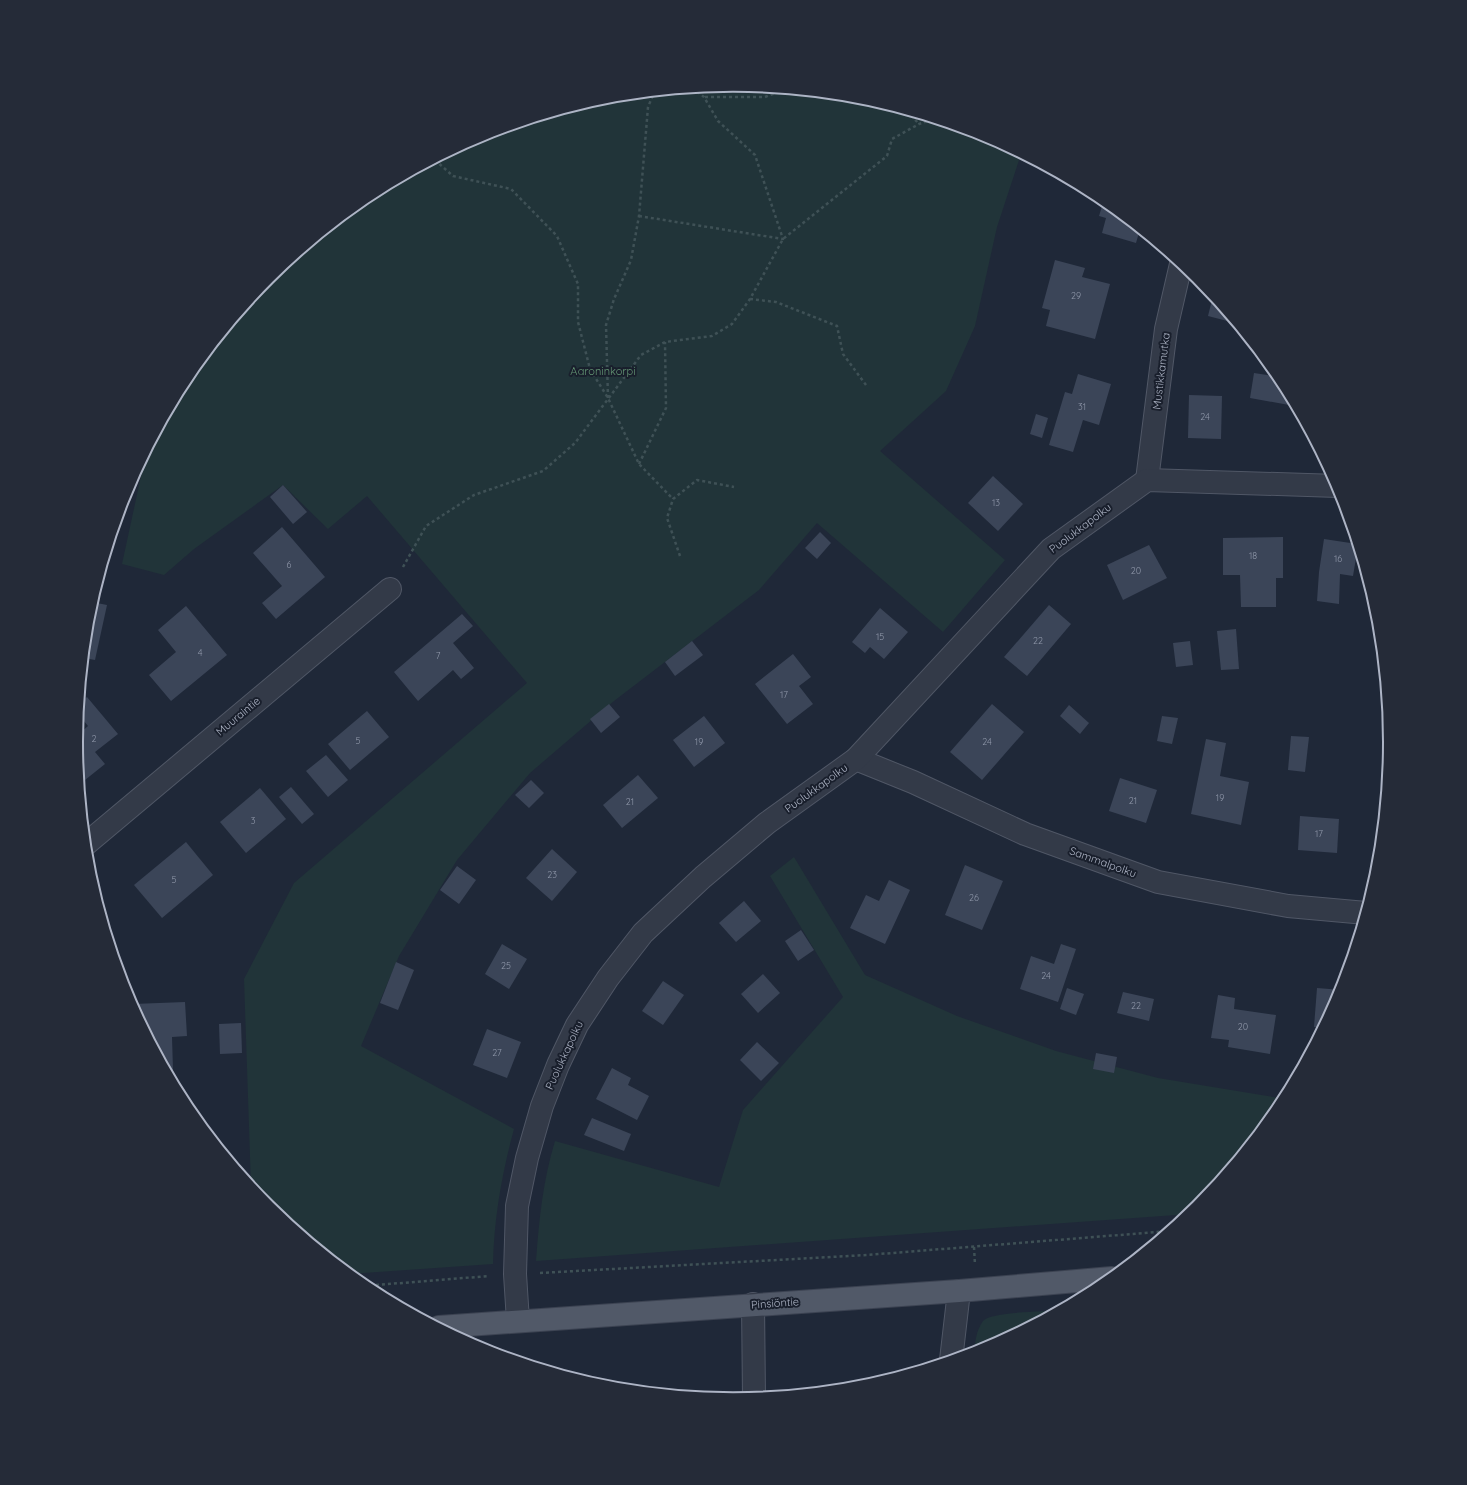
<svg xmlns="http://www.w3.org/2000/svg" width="1467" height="1485" viewBox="0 0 1467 1485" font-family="Quicksand,sans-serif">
  <rect width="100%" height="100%" fill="#1f2838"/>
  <g fill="#213439">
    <path d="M734,85l128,13 123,37 36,19 -24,73 -22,99 -29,65 -66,60 125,109 -62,72 -126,-109 -58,67 -145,111 -84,72 -73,87 -58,96 -38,90 153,83c-12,44 -20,89 -21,135l-144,10 -81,-67 -17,-21 -7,-207 50,-96 233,-200 -160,-187 -39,33 -45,-44 -89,64 -30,26 -42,-11 24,-111 41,-76 82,-100 99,-81 114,-61 123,-37z"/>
    <path d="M794,857l71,118 92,41 99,35 102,27 127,21 -5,9 -82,100 -8,6 -654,47c3,-41 7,-81 19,-120l164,46 24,-77 100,-113 -73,-121z"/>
    <path d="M1059,1311l-74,39 -11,3c1,-11 2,-22 9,-32 7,-9 62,-10 76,-10z"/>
  </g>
  <g fill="#3b4558">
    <polygon points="1104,200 1140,229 1136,243 1102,233 1106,218 1099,216"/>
    <polygon points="1055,260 1085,268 1082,277 1110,284 1095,339 1046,326 1050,310 1042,308"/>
    <polygon points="1213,296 1235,323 1208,316"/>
    <polygon points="1254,373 1280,377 1290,396 1289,405 1250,398"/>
    <polygon points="1078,374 1111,384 1099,425 1083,420 1073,452 1049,445 1065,392 1072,394"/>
    <polygon points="1189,395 1222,396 1221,439 1188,438"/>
    <polygon points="1036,414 1048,418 1042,438 1030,434"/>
    <polygon points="993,476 1023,504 998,531 968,503"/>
    <polygon points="283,485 307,512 293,524 270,497"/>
    <polygon points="282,527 325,577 276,619 262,603 282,586 253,553"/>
    <polygon points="820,532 831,543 817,559 805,548"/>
    <polygon points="1283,537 1283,578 1276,578 1276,607 1241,607 1240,575 1223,575 1223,538"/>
    <polygon points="1324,539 1357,544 1358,546 1353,576 1340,574 1339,604 1317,601 1319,572"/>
    <polygon points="1149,545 1167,578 1123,600 1107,565"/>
    <polygon points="92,602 107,605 95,660 84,658 89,614"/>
    <polygon points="1049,605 1071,624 1027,676 1004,657"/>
    <polygon points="186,606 227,655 171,701 149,675 176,652 158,630"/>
    <polygon points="880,608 908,632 884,659 870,647 865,653 852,642"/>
    <polygon points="462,614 473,626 453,643 474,668 461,679 453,670 418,701 394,672"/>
    <polygon points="1236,629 1239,669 1221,670 1217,631"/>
    <polygon points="692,641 703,655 675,676 665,662"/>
    <polygon points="1190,641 1193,665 1176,667 1173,643"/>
    <polygon points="793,654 811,677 799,686 813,704 787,724 755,684"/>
    <polygon points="87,697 118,734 95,752 105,764 80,784 76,742 77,736 88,726 79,715 80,703"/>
    <polygon points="609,704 620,717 601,733 590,719"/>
    <polygon points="992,704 1024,732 982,780 950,752"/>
    <polygon points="1069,705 1089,723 1080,734 1060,716"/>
    <polygon points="367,711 389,737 350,770 328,744"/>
    <polygon points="704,716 725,743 694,767 673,740"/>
    <polygon points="1162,716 1178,718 1172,744 1157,741"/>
    <polygon points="1291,736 1309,737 1305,772 1288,770"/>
    <polygon points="1206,739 1226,743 1220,776 1249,782 1241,825 1191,814"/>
    <polygon points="326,755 348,780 328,797 306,771"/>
    <polygon points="1382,768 1389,768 1384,812 1381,812"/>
    <polygon points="638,775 658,798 622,828 603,805"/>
    <polygon points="1120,778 1157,790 1146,823 1109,811"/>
    <polygon points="531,780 544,793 529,808 515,795"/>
    <polygon points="291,787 314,814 302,824 279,797"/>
    <polygon points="260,788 286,819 246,853 220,822"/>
    <polygon points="1300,816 1339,819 1337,853 1298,850"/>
    <polygon points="186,842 213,875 162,918 134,885"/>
    <polygon points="552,849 577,872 552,901 526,878"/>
    <polygon points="965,865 1003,881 982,930 945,915"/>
    <polygon points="457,866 476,880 459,904 440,890"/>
    <polygon points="889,880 910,890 885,944 850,928 866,895 879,901"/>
    <polygon points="744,901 761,921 736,942 719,923"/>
    <polygon points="801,930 814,950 798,961 785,941"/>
    <polygon points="502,944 527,959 509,989 485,974"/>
    <polygon points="1061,944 1076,949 1058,1002 1020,989 1031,956 1054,964"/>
    <polygon points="396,962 414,970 398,1010 380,1003"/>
    <polygon points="763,974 780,993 758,1013 741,994"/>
    <polygon points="663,981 684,995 663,1025 642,1011"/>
    <polygon points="1067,988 1084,994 1076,1015 1060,1009"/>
    <polygon points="1317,988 1342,990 1323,1028 1314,1027"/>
    <polygon points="1123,992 1154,999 1149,1021 1117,1013"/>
    <polygon points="1218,995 1235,998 1234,1009 1276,1015 1270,1054 1228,1047 1229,1040 1211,1038"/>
    <polygon points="185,1002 187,1036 172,1037 173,1070 167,1071 133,1008 133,1004"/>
    <polygon points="241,1023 242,1053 220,1054 219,1024"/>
    <polygon points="487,1029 521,1042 507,1078 473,1065"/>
    <polygon points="757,1042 779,1063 761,1081 740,1060"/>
    <polygon points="1096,1053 1117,1057 1114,1073 1093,1069"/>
    <polygon points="612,1068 631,1078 628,1085 649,1096 637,1120 596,1099"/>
    <polygon points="592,1118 631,1134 624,1151 584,1135"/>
  </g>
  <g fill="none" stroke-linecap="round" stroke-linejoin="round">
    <defs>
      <g id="minor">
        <polyline points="1147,480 1166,329 1181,264"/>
        <polyline points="856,759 913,782 1025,834 1158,882 1288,906 1366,913"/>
        <polyline points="86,844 390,589"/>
        <polyline points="753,1304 754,1398"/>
        <polyline points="518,1321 515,1274 517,1206 527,1158 542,1106 558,1065 577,1025 608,978 643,933 703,877 767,823 856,759 1051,549 1147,480 1338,486"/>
        <polyline points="951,1360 959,1291"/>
      </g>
      <polyline id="major" points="439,1327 959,1291 1112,1278"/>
    </defs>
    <use href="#minor" stroke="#505766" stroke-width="24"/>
    <use href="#major" stroke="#3c4352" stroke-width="24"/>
    <g stroke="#3f5156" stroke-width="2.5" stroke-dasharray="3 3" stroke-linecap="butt">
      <polyline points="705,97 765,97 783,90"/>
      <polyline points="907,111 919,124"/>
      <polyline points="435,160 453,176 511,189 557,236 578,284 578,322 590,369 608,398 639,464 673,499"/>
      <polyline points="639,216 783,239 755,155 718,121 704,97 694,89"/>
      <polyline points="750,299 776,302 837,326 843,354 866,385"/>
      <polyline points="608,398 606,325 614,299 631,260 639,216 648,107 654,93"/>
      <polyline points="639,464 666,408 665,342"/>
      <polyline points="680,556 667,518 673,499 697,480 734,487"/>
      <polyline points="403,567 426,526 474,495 543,471 575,443 641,355 665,342 712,336 732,324 750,299 783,239 887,156 892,139 919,124 933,119"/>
      <polyline points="974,1247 975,1265"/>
      <polyline points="540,1273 867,1255 1170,1231"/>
      <polyline points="364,1286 489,1276"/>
    </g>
    <use href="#minor" stroke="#333a48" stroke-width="22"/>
    <use href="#major" stroke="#515968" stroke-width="22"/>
  </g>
  <g text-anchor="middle" stroke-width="4" stroke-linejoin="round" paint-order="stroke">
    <g font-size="9" fill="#9098aa">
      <text x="1076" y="299">29</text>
      <text x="1082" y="410">31</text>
      <text x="1205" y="420">24</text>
      <text x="996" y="506">13</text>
      <text x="1253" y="559">18</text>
      <text x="1338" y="562">16</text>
      <text x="289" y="568">6</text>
      <text x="1136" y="574">20</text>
      <text x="880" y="640">15</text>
      <text x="1038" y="644">22</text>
      <text x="200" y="656">4</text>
      <text x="438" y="659">7</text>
      <text x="784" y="698">17</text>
      <text x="94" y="742">2</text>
      <text x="358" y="744">5</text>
      <text x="699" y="745">19</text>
      <text x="987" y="745">24</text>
      <text x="1220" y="801">19</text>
      <text x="1133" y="804">21</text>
      <text x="630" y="805">21</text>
      <text x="253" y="824">3</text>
      <text x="1319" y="837">17</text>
      <text x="552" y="878">23</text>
      <text x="174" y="883">5</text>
      <text x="974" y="901">26</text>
      <text x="506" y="969">25</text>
      <text x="1046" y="979">24</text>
      <text x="1136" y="1009">22</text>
      <text x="1243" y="1030">20</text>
      <text x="497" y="1056">27</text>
    </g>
    <g font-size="11" fill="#649674" stroke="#191f2c">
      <text x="603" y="375">Aaroninkorpi</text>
    </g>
    <g font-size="11" fill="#adb4c5" stroke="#191f2c">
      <text transform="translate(1161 371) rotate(-83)" y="4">Mustikkamutka</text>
      <text transform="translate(1080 528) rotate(-37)" y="4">Puolukkapolku</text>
      <text transform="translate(238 716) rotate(-40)" y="4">Muuraintie</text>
      <text transform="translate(816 788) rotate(-36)" y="4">Puolukkapolku</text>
      <text transform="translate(1103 862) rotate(20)" y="4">Sammalpolku</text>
      <text transform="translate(564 1055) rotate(-65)" y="4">Puolukkapolku</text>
      <text transform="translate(775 1303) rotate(-4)" y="4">Pinsiöntie</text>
    </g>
  </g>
  <path d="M0 0H1467V1485H0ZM83 742a650 650 0 1 1 1300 0a650 650 0 1 1-1300 0Z" fill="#252b38" fill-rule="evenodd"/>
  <path fill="none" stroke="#adb4c5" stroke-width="2" d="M83 742a650 650 0 1 1 1300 0a650 650 0 1 1-1300 0Z"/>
</svg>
